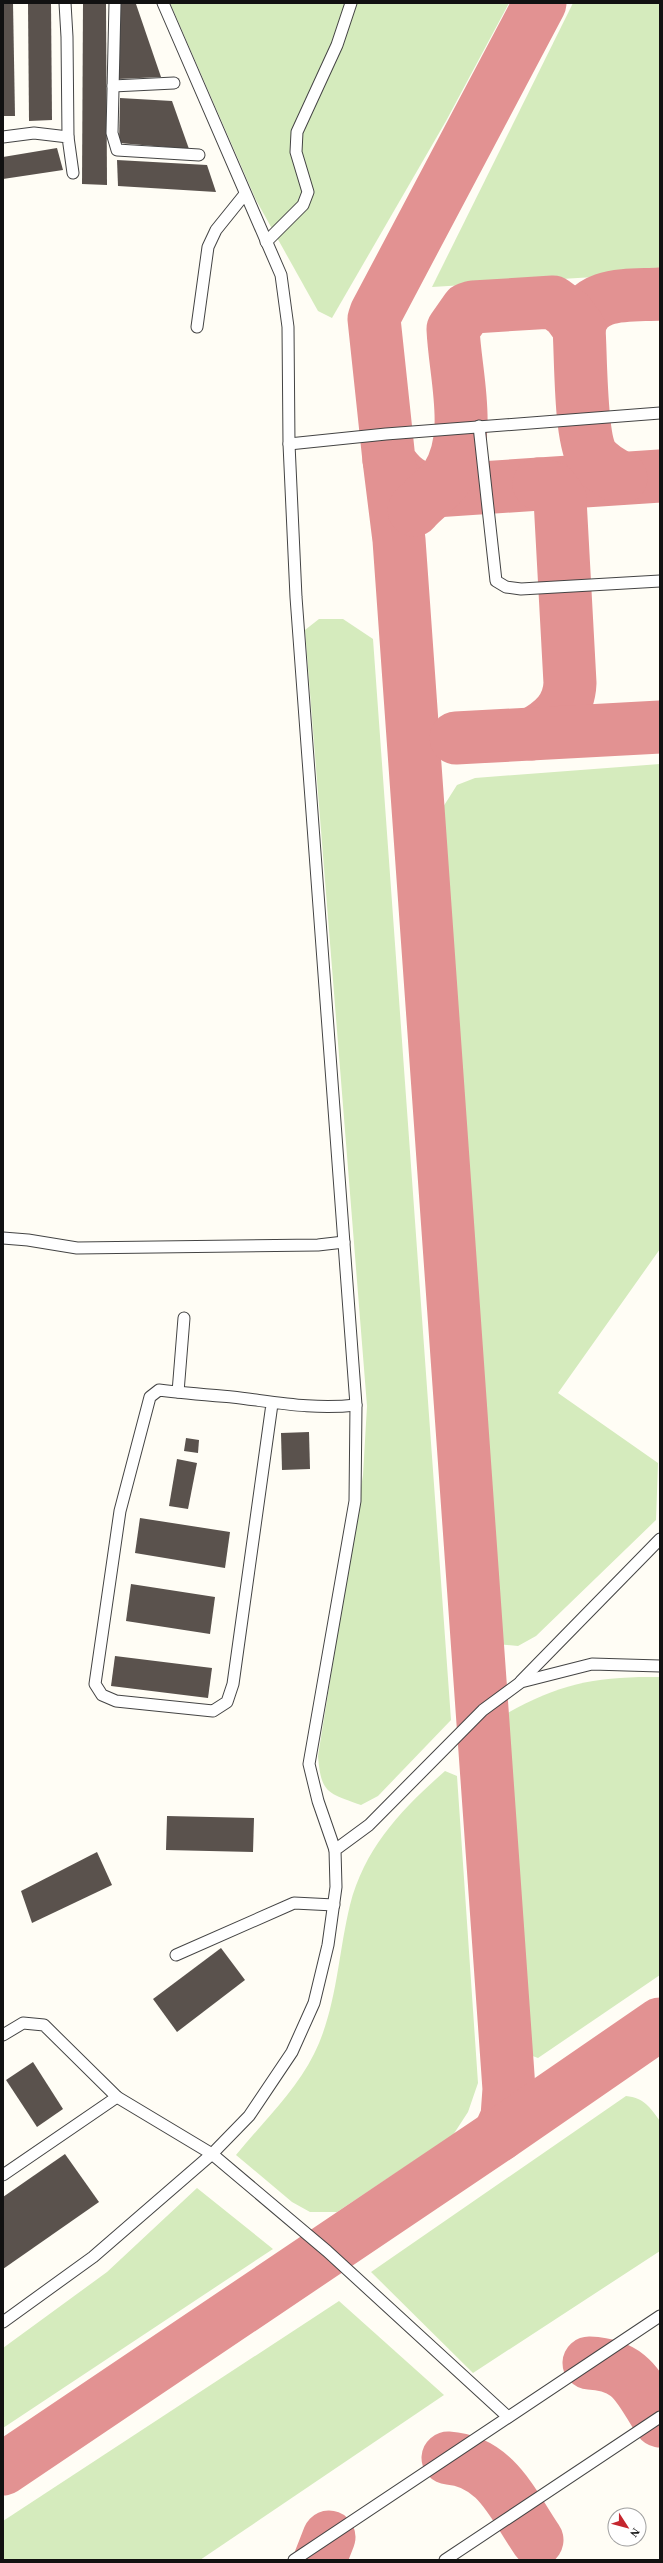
<svg xmlns="http://www.w3.org/2000/svg" width="663" height="2563" viewBox="0 0 663 2563" font-family="Georgia,serif">
  <rect width="100%" height="100%" fill="#fffdf5"/>
  <g fill="#d5ebbd">
    <polygon points="170,3 509,3 446,121 332,318 318,311 256,200"/>
    <polygon points="573,3 660,3 660,273 432,287"/>
    <path d="M319,619h24l30,20 78,1081 -73,76 -17,9c-33,-12 -40,-11 -43,-49l45,-281 4,-69 -62,-776z"/>
    <polygon points="660,764 660,1249 558,1393 658,1463 656,1520 536,1636 518,1646 496,1644 438,815 457,785 475,778"/>
    <path d="M660,1677v298l-122,83 -11,-4 -28,-336c57,-34 95,-42 161,-41z"/>
    <path d="M445,1771l12,5 21,307 -10,29 -15,23 -116,77h-27l-18,-10 -56,-47c26,-32 59,-63 78,-101 23,-46 24,-100 36,-149 15,-58 52,-96 95,-134z"/>
    <path d="M626,2096c18,2 24,11 34,25v130l-187,122 -102,-101z"/>
    <polygon points="197,2188 273,2249 3,2428 3,2348 107,2272"/>
    <polygon points="339,2301 444,2395 200,2560 3,2560 3,2521"/>
  </g>
  <g fill="none" stroke-linecap="round" stroke-linejoin="round">
    <g stroke="#e29292" stroke-width="53">
      <path d="M540,3l-164,310 -2,6 15,141c11,18 24,28 45,31l226,-15"/>
      <path d="M579,328c8,-38 50,-32 81,-34"/>
      <polyline points="389,460 399,540 509,2089 507,2117 499,2135"/>
      <path d="M414,510c10,-12 23,-19 32,-32 28,-42 9,-102 7,-149l14,-20 6,-2 80,-5 15,11 11,15c2,29 1,106 13,128 7,10 18,16 29,22"/>
      <path d="M532,734c22,-12 37,-26 38,-51l-10,-184 -8,-11 -13,-4"/>
      <polyline points="456,738 660,727"/>
      <path d="M589,2363c44,2 49,25 71,58"/>
      <path d="M448,2458c48,3 65,47 89,82"/>
      <polyline points="3,2469 499,2135 660,2024"/>
      <polyline points="320,2560 329,2537"/>
    </g>
  </g>
  <g fill="#5a524d">
    <polygon points="3,3 13,3 15,116 3,116"/>
    <polygon points="28,3 51,3 52,120 29,121"/>
    <polygon points="83,3 106,3 107,185 82,184"/>
    <polygon points="121,3 136,4 161,77 118,79"/>
    <polygon points="120,98 172,101 189,149 119,143"/>
    <polygon points="57,148 63,170 3,179 3,157"/>
    <polygon points="117,160 207,165 216,192 118,186"/>
    <polygon points="309,1432 310,1469 282,1470 281,1433"/>
    <polygon points="186,1438 199,1440 198,1453 184,1451"/>
    <polygon points="177,1459 197,1463 188,1509 169,1506"/>
    <polygon points="140,1518 230,1532 225,1568 135,1553"/>
    <polygon points="131,1584 215,1597 210,1634 126,1621"/>
    <polygon points="115,1656 212,1668 208,1698 111,1686"/>
    <polygon points="167,1816 254,1818 253,1852 166,1850"/>
    <polygon points="97,1852 112,1885 32,1923 21,1891"/>
    <polygon points="221,1948 245,1980 177,2032 153,1999"/>
    <polygon points="33,2062 63,2109 37,2127 6,2080"/>
    <polygon points="65,2154 99,2202 3,2269 3,2197"/>
  </g>
  <g fill="none" stroke-linecap="round" stroke-linejoin="round">
    <defs>
      <g id="lane">
        <polyline points="65,3 67,37 68,137"/>
        <polyline points="115,3 112,133 117,150 199,155"/>
        <polyline points="163,3 281,275 288,327 289,444 296,597 356,1405 355,1501 309,1764 318,1801 335,1850"/>
        <polyline points="113,86 174,83"/>
        <polyline points="3,137 34,133 68,137 73,173"/>
        <polyline points="266,242 303,205 308,192 296,152 297,132 337,45 351,3"/>
        <polyline points="197,327 208,247 216,230 245,194"/>
        <polyline points="479,426 496,581 506,587 521,589 660,581"/>
        <polyline points="289,444 386,434 660,413"/>
        <polyline points="3,1238 28,1240 77,1248 318,1245 344,1242"/>
        <polyline points="178,1392 184,1318"/>
        <path d="M272,1404l-39,280 -6,18 -14,9 -97,-10 -14,-6 -7,-11 25,-173 30,-114 9,-7c24,3 49,5 73,7 43,5 81,13 124,8"/>
        <polyline points="521,1681 660,1539"/>
        <polyline points="176,1955 294,1903 334,1905"/>
        <polyline points="3,2035 23,2023 44,2025 117,2097 212,2154 327,2251 508,2417"/>
        <polyline points="3,2175 117,2097"/>
        <polyline points="3,2322 93,2257 212,2154 249,2116 292,2052 314,2003 328,1945 336,1887 335,1850 369,1825 483,1710 521,1682 592,1664 660,1666"/>
        <polyline points="294,2560 660,2316"/>
        <polyline points="445,2560 660,2417"/>
      </g>
    </defs>
    <use href="#lane" stroke="#444" stroke-width="13"/>
    <use href="#lane" stroke="#fff" stroke-width="11"/>
  </g>
  <rect width="663" height="2563" fill="none" stroke="#111111" stroke-width="8"/>
  <g transform="translate(627 2527) rotate(126)"><circle r="19" fill="#ffffff" stroke="#a0a0a0"/>
  <path d="M0-3L7 15L0 10L-7 15Z" fill="#c4262e"/>
  <text y="-6" font-size="11" font-weight="bold" text-anchor="middle" fill="#111111">N</text>
  </g>
</svg>
